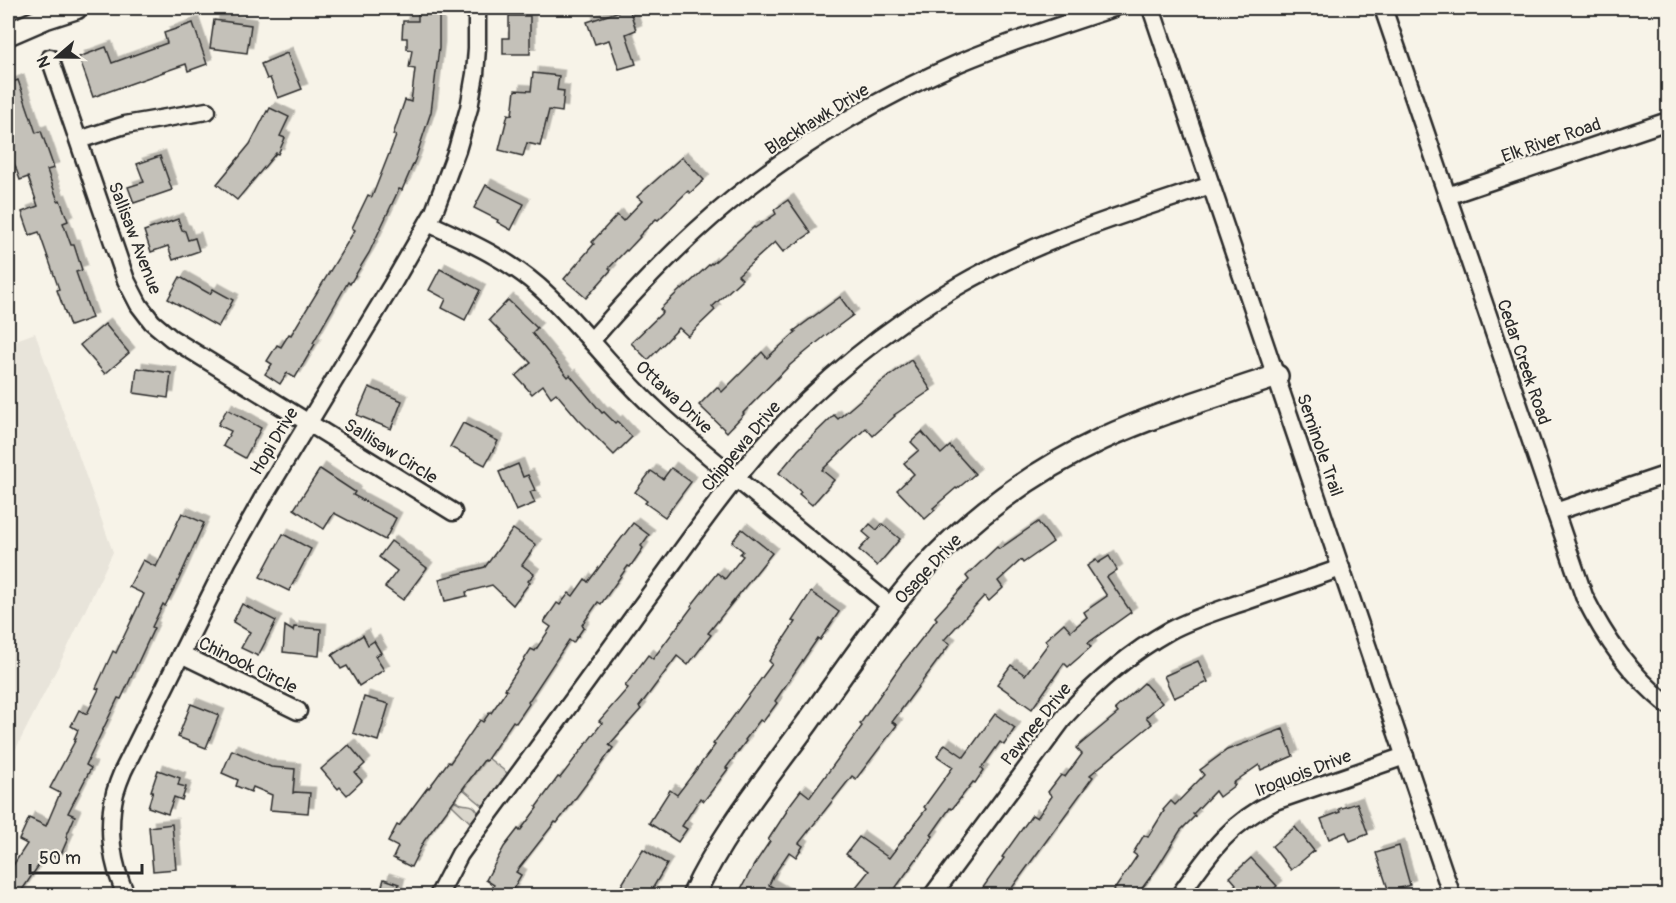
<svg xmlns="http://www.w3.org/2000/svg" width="1676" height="903" viewBox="0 0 1676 903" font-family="Pangolin,sans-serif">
  <defs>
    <filter id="shadow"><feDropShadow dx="5.5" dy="-5.5" stdDeviation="0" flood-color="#0004"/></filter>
  </defs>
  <rect width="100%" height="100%" fill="#f7f3e8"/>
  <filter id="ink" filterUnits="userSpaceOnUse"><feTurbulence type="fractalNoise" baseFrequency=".0167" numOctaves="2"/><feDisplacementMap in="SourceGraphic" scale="12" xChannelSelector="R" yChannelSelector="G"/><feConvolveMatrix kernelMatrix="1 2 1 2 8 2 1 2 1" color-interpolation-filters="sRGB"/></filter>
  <g filter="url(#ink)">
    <polygon fill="#e8e4da" points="35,333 113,552 65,653 8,764 8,343"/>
    <g fill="#dad6cc" stroke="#82807c" stroke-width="1.5">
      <polygon points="469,749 485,761 488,758 506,772 508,776 485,805 482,805 463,789 479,766"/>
      <path d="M443,792c6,4 13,11 19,12 9,2 11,-1 17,10l-7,10 -21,-20z"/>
    </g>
    <g fill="#c4c1b9" stroke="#2b2b2b" stroke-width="1.5" filter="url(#shadow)">
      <polygon points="629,8 636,30 626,34 636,64 619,69 609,40 595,44 587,22"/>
      <polygon points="418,13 439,14 439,48 431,112 415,160 402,190 399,189 369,253 350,284 348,282 313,343 315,344 295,378 287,373 280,384 265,374 272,364 267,361 277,345 281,347 289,334 291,335 355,230 352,228 368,195 372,197 396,136 393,135 405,100 411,102 415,69 409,68 412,50 407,49 407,38 402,38 403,21 418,21"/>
      <polygon points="509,16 530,16 530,54 503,54 503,38 509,38"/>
      <polygon points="214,20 251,25 247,53 210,48"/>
      <polygon points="193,23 207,64 188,71 186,64 93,97 79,57 106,47 112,63 167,43 164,33"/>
      <polygon points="287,53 302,89 278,98 270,78 267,79 261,64"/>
      <polygon points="533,73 559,76 557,90 564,91 562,112 549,110 540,146 527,143 523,156 499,150 508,114 512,115 515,90 531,91"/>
      <polygon points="18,80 36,133 41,131 54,168 47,170 58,201 60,200 68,221 63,223 71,245 74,245 82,270 76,272 92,318 70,326 57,290 59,289 39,232 30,235 22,212 38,206 28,177 20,180 8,146 8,84"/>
      <polygon points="270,108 289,117 280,136 285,138 278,154 276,153 237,200 217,184 250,144 267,111 268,112"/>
      <polygon points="160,156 172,190 134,203 128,187 144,182 137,164"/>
      <polygon points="682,157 704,180 690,193 688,191 658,220 656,219 639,236 640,237 627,251 626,250 609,268 611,270 586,298 564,279 594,244 592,242 617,215 623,221 642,201 637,197"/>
      <polygon points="486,185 524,204 511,230 497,222 498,220 474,208"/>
      <polygon points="788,200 811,233 783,252 775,242 738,275 742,279 712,307 715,310 688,336 679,328 648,360 631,343 663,312 660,309 681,289 682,290 711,263 712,264 754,227 755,228 776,214 774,210"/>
      <polygon points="178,219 182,230 185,231 188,240 195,238 199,251 173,260 168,246 151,252 144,231"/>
      <polygon points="440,269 480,290 465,320 442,308 446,299 429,290"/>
      <polygon points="180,277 210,294 213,289 233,300 218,327 168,299"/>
      <polygon points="840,297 853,315 825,336 790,365 743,413 744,414 727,432 699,405 717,387 722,392 762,352 767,358 796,332 794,331"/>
      <polygon points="508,300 537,328 532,333 568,377 570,375 602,413 604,412 615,423 617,421 632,437 614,455 578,419 556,393 551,397 543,385 532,394 516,376 531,363 489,320"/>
      <polygon points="105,324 129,353 105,374 80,345"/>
      <polygon points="911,360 931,390 894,415 895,416 873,436 866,428 822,470 834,480 812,505 799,494 801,492 779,473 798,450 834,415 838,419 880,383"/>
      <polygon points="137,368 171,373 168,398 134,393"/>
      <polygon points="369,387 402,401 391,429 357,415"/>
      <polygon points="227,409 261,428 245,458 223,446 231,431 218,425"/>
      <polygon points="463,423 498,441 485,465 450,447"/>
      <polygon points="922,432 941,454 950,446 975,474 957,489 956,488 933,508 935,510 925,519 897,490 914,474 904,463 919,450 911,442"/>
      <polygon points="518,464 523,477 528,475 535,490 530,492 535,503 516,511 499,472"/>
      <polygon points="671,468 691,482 665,517 645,503 647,501 635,492 651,471 663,479"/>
      <polygon points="320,469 355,492 353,495 396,518 385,540 334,513 324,529 294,509"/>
      <polygon points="182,513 204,523 179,579 165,606 163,604 152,627 154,628 121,699 118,698 86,765 91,768 68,813 75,816 66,837 68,838 59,859 47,853 18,896 8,896 8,873 27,844 19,840 29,818 46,826 60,793 50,788 76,739 74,739 78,730 71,726 79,710 87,714 99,689 96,688 113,651 116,653 144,594 129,587 143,560 156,567"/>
      <polygon points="1038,522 1053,542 1023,563 1021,560 998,581 1003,588 989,601 984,596 944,640 950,644 892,722 897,725 856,779 852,776 799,843 803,846 796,857 789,852 773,876 769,885 788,896 737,896 754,865 770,841 768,840 787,811 786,810 801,790 810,797 862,726 860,724 900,666 937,619 935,617 969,580 966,576 997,547 999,549"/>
      <polygon points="633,523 649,535 641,546 643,548 630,567 628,566 601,604 598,602 582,625 584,627 573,643 569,640 528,702 529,704 516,723 513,721 486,761 484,760 424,841 411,867 393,858 398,847 388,842 397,825 399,826 428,787 429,788 448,762 450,763 480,720 483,722 490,712 491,713 507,690 505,689 531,649 535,651 551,627 544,622 557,603 560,605 569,593 573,596 585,579 588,582"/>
      <polygon points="870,524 877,530 882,524 900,539 877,566 859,550 870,538 863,532"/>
      <polygon points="513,529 536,545 522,565 534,574 528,581 530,582 513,605 492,585 466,592 467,596 445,601 439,579 485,567"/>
      <polygon points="742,529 772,553 708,633 711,635 688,665 677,656 639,707 641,709 609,745 613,748 557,823 555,822 516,872 521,875 509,896 488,896 494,885 486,880 504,847 518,829 520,831 537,808 536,807 558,777 560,778 602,723 599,721 628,688 625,686 648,655 653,659 692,607 691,606 717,573 725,579 743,556 740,554 743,551 732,542"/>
      <polygon points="283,534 311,549 289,591 260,577"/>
      <polygon points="391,541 427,568 403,600 385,587 397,571 379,557"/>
      <polygon points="1109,556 1117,570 1107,577 1131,612 1088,643 1091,647 1068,667 1064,663 1032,709 997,684 1011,665 1025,675 1048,644 1045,640 1064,623 1071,631 1087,617 1084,612 1107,596 1087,566 1096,560 1098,563"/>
      <polygon points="811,592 839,612 820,640 818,638 775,701 777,703 763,722 760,720 745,740 746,741 726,768 728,769 704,801 700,798 682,826 687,829 678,842 649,823 670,790 677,795 715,745 713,744 772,664 769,661 795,622 792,621"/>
      <polygon points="242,604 276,621 258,656 241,648 250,632 233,622"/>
      <polygon points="285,626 293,631 294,627 321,629 319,656 283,652"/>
      <polygon points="363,635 368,645 374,641 381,653 375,656 384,670 359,686 347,666 341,669 332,655"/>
      <polygon points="1198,661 1208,682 1174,698 1164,676"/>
      <polygon points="1144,683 1162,703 1146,717 1152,724 1090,775 1093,777 1006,896 977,896 1004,858 1002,857 1032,815 1037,818 1052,796 1048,792 1061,775 1065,777 1082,754 1076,748 1118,713 1115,709"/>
      <polygon points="364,697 389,704 378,741 353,733"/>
      <polygon points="191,704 219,715 206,748 178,737"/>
      <polygon points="995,714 1015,728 1004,745 1000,742 981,769 983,771 975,783 973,782 952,809 950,808 931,835 933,836 894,890 892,889 887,896 867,896 856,887 869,871 846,854 859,837 889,858 926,809 924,807 953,767 937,756 945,744 964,757"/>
      <polygon points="1283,729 1293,756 1261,770 1259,765 1233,783 1235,785 1219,797 1215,791 1193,814 1195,816 1180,831 1157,868 1140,891 1138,889 1134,896 1110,896 1137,856 1133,853 1144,835 1148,837 1164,811 1163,810 1171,801 1175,805 1204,775 1200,770 1227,750"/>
      <polygon points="349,745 365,764 355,773 362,781 347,795 340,787 338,789 321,769"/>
      <polygon points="232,750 271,767 295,769 293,793 295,792 310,793 308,813 270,810 272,795 253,787 251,792 236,786 238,780 222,773"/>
      <polygon points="158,770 180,778 178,785 186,787 182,800 174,797 168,814 148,807 153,791 151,791"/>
      <polygon points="1357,803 1368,834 1350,841 1346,832 1329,839 1321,819 1340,812 1339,809"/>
      <polygon points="172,824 176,869 153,871 149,827"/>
      <polygon points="1295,827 1314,851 1291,870 1272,846"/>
      <polygon points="1399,846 1410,885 1389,892 1376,853"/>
      <polygon points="643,849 667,864 648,896 615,896"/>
      <polygon points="1251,858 1277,886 1266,896 1226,896 1236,884 1230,877"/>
      <polygon points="384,879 399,884 396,896 379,896"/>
    </g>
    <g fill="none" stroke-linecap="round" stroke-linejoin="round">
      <defs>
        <g id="minor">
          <polyline points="1151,8 1452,896"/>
          <path d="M1383,8l201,588c22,44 46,78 84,109"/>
          <polyline points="50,58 126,280 139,305 152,322 171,338 453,512"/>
          <polyline points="79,140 125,125 207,111"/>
          <polyline points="1447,196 1668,121"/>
          <path d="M428,223c39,18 78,35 110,63 41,36 73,82 113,119 33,32 69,60 104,89 46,38 92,75 137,113"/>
          <path d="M591,341c33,-38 67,-75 104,-109 77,-71 168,-127 264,-169 50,-21 103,-38 155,-55"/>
          <polyline points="1555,512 1668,474"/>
          <polyline points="181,654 298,711"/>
          <path d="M127,896c-16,-30 -20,-70 -12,-103 2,-7 5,-15 8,-22l105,-211 36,-64 128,-211 42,-73 23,-62 12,-42 6,-34 2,-26v-40"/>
          <path d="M438,896l22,-42 18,-25c55,-74 110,-149 164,-224 40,-54 78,-110 122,-160 56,-63 122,-117 194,-159 79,-46 167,-72 253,-101"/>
          <path d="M932,896l134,-181c30,-33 64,-62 103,-84 24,-13 51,-21 77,-30 32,-11 64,-22 95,-33"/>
          <path d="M1179,896c30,-42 48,-71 96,-95l130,-45"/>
        </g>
        <g id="tertiary">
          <polyline points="8,34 45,18 76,8"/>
          <path d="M693,896c29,-63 75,-119 115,-174 36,-50 71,-102 112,-149 50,-56 114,-102 182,-134 56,-26 116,-43 175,-63"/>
        </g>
      </defs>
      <use href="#minor" stroke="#2b2b2b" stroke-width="21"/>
      <use href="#tertiary" stroke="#2b2b2b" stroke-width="26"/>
      <use href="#minor" stroke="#f7f3e8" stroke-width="16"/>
      <use href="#tertiary" stroke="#f7f3e8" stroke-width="21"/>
    </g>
  </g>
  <g text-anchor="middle" stroke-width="4.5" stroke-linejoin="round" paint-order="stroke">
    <g font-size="18" fill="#2b2b2b" stroke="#f7f3e8">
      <text transform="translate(817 119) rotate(-32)" y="6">Blackhawk Drive</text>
      <text transform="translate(1551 140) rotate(-19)" y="6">Elk River Road</text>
      <text transform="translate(135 238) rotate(69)" y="6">Sallisaw Avenue</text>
      <text transform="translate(1524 362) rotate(71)" y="6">Cedar Creek Road</text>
      <text transform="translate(674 397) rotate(43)" y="6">Ottawa Drive</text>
      <text transform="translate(274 441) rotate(-59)" y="6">Hopi Drive</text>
      <text transform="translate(1320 445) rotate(71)" y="6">Seminole Trail</text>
      <text transform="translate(741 446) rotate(-50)" y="6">Chippewa Drive</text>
      <text transform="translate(391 451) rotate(32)" y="6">Sallisaw Circle</text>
      <text transform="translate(928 569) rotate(-47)" y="6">Osage Drive</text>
      <text transform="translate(248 665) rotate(26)" y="6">Chinook Circle</text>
      <text transform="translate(1036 724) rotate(-51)" y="6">Pawnee Drive</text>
      <text transform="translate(1303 773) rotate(-21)" y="6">Iroquois Drive</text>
    </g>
  </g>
  <rect width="1676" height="903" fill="none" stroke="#f7f3e8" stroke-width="30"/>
  <rect x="15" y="15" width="1646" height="873" fill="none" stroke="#2b2b2b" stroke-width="2" filter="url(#ink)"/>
  <g transform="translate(57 57) rotate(250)" stroke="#f7f3e8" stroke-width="4.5" paint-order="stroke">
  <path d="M0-4.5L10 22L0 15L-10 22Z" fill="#2b2b2b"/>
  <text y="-9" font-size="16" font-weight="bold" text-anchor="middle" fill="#2b2b2b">N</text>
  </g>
  <path d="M30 864v9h112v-9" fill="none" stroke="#2b2b2b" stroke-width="3"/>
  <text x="39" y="864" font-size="18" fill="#2b2b2b" stroke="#f7f3e8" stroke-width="4.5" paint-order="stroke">50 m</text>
</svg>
